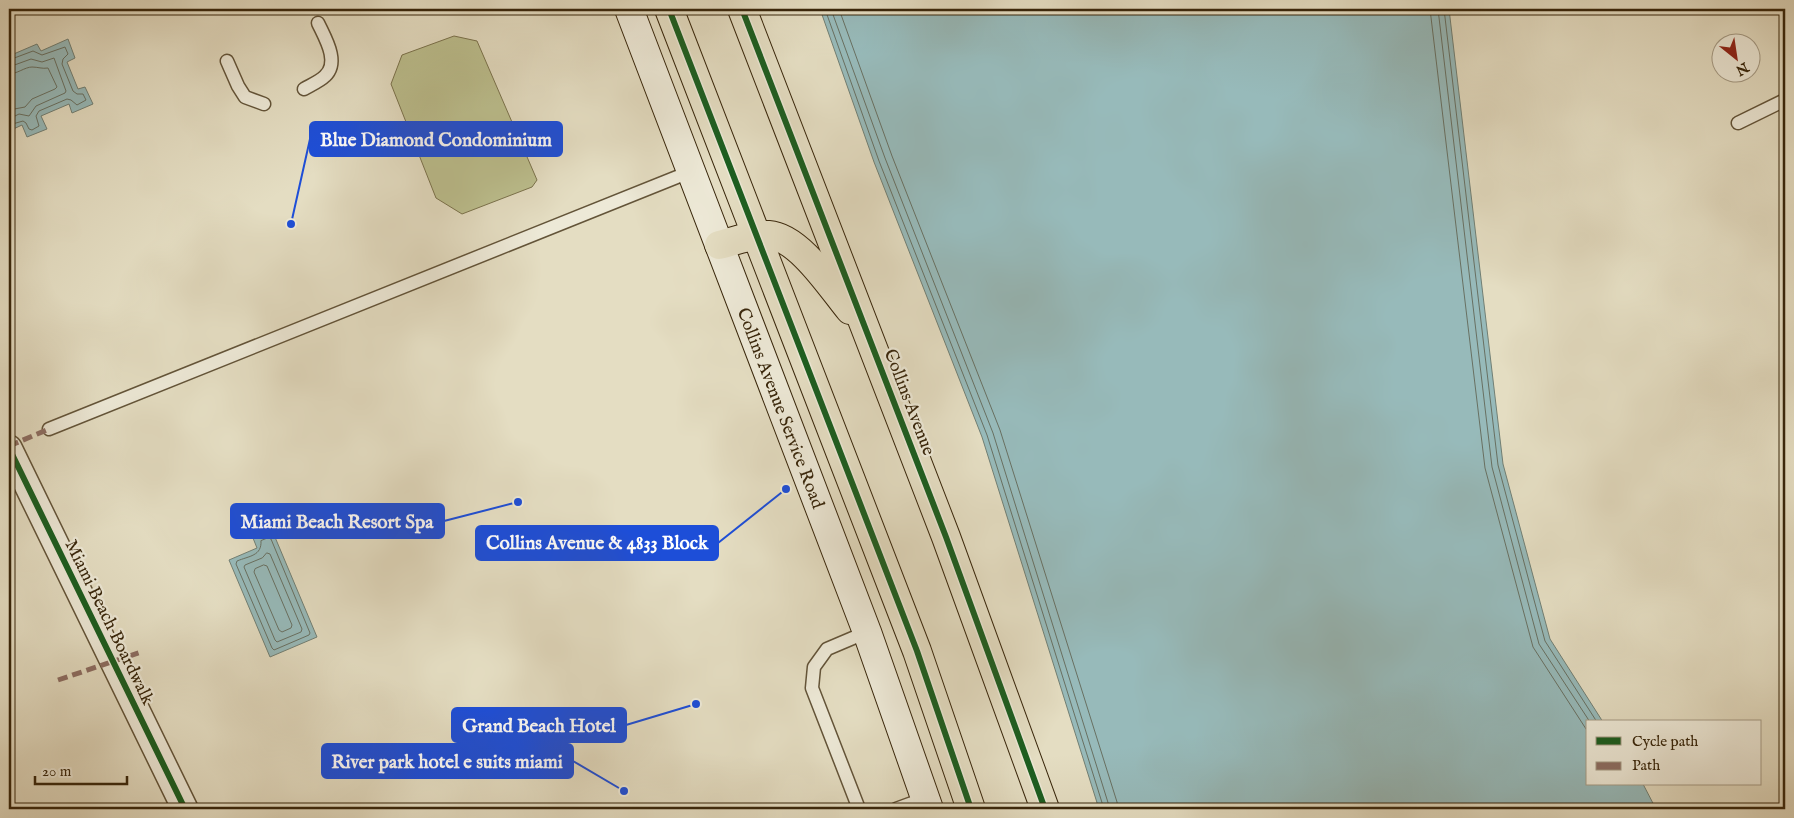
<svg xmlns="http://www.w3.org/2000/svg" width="1794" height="818" viewBox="0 0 1794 818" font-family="'IM FELL English',serif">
  <rect width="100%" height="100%" fill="#e4ddc2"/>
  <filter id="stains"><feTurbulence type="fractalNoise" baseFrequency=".004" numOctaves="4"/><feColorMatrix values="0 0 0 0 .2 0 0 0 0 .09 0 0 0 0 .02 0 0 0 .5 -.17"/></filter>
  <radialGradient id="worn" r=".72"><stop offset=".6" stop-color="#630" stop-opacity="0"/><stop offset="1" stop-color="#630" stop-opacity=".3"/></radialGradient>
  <polygon fill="#bcbf8e" stroke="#7a724c" points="454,36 477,41 537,180 532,187 462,214 436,198 391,84 402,55"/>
  <g fill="#97baba" stroke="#717f74">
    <polygon points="820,9 1449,9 1503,464 1550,639 1603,722 1588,722 1588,784 1643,784 1656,809 1099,809 982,437 874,162"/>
    <polygon points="68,39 75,58 67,62 78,89 85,87 93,104 72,113 69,104 41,116 47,129 27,137 22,125 9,131 9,56 37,44 41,51"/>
    <polygon points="272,530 317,637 270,657 229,560 257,548 253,538"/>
  </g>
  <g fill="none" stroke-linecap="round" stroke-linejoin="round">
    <g stroke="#687062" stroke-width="1">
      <polyline points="825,9 879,161 987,435 1104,809"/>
      <polyline points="831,9 885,158 993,433 1110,809"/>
      <polyline points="839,9 892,156 1000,430 1117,802 1118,809"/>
      <polyline points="1430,9 1485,468 1533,647 1588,732"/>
      <polyline points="1438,9 1492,467 1539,644 1590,722"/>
      <polyline points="1444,9 1498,465 1545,641 1597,722"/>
      <polyline points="9,60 33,51 42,55 65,47 68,54 63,59 62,64 73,91 77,94 83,94 86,100 77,105 71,100 67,99 39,111 36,116 39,126 32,130 29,129 26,123 23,121 9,125"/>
      <polyline points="9,67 31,59 42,62 54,58 66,91 65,93 36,106 29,116 19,114 9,119"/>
      <path d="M9,74c8,0 16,-7 23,-7 6,0 10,2 16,1l9,19 -2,2 -23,10 -7,8 -16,3"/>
      <path d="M268,538l3,1 39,94 -1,2 -35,15 -2,-2 -36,-84 1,-3c12,-5 25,-5 24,-20z"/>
      <polygon points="267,553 270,554 302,629 301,632 277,642 275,640 244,567 245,565 262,558"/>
      <polygon points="264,565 267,566 292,625 291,628 282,632 279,630 254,572 255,569"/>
    </g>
    <defs>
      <g id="lane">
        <polyline points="227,61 238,86 245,97 264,104"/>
        <path d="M304,89c7,-4 16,-8 21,-13 15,-14 0,-38 -7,-53"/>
        <polyline points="1738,123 1785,100"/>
        <polyline points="49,429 692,171"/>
        <polyline points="859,809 812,688 814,667 827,649 867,632"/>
        <polyline points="896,809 926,798"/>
      </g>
      <polyline id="street" points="9,448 185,809"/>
      <polyline id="secondary" points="629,9 867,632 929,809"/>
      <g id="primary">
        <polyline points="669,9 917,651 971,809"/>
        <polyline points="742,9 946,537 1045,809"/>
        <path d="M719,245c16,-4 33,-11 50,-10 30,2 62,52 81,75"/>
      </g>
    </defs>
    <use href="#lane" stroke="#635439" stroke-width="15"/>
    <use href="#street" stroke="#635439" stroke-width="28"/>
    <use href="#secondary" stroke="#38260b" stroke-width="30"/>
    <use href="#primary" stroke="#38260b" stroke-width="30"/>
    <use href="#lane" stroke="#ede9d7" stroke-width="12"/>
    <use href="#street" stroke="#ede9d7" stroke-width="25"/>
    <use href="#secondary" stroke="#ede9d7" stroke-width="28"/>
    <use href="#primary" stroke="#e4ddc2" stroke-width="28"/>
    <g stroke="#8d6e63" stroke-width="5" stroke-dasharray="10 5" stroke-linecap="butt">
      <polyline points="9,446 49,429"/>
      <polyline points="58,680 141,652"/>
    </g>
    <defs>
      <g id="cycleway">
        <polyline points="669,9 917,651 971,809"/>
        <polyline points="742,9 946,537 1045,809"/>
        <polyline points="9,448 185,809"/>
      </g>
    </defs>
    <use href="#cycleway" stroke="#ede9d7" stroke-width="9"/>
    <use href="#cycleway" stroke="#1b5e20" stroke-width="6"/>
  </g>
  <g text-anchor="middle" stroke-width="4.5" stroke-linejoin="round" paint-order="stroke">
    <g font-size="18" fill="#38260b" stroke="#ede9d7">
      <text transform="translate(910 402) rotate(69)" y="6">Collins Avenue</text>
      <text transform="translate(781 408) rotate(69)" y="6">Collins Avenue Service Road</text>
      <text transform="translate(110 622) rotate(64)" y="6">Miami Beach Boardwalk</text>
    </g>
  </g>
  <path fill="none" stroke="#1d4ed8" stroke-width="2" d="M291 224L310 139M518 502L444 521M786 489L718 543M696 704L626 725M624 791L573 761"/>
  <g fill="#1d4ed8" stroke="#ede9d7" stroke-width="2">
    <circle cx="291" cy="224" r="5"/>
    <circle cx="518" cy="502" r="5"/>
    <circle cx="786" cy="489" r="5"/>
    <circle cx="696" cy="704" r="5"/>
    <circle cx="624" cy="791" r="5"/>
  </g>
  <g fill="#1d4ed8" stroke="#1d4ed8" stroke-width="2">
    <rect x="310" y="122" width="252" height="34" rx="5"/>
    <rect x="231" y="504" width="213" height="34" rx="5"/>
    <rect x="476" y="526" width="242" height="34" rx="5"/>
    <rect x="452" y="708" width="174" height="34" rx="5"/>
    <rect x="322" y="744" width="251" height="34" rx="5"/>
  </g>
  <g font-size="19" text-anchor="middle" font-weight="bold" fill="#fff">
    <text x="436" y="146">Blue Diamond Condominium</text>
    <text x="337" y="528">Miami Beach Resort Spa</text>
    <text x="597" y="549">Collins Avenue &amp; 4833 Block</text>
    <text x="539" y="732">Grand Beach Hotel</text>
    <text x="447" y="768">River park hotel e suits miami</text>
  </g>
  <rect width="1794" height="818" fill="none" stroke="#e4ddc2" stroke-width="30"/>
  <rect x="10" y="10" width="1774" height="798" fill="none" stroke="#38260b" stroke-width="2.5"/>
  <rect x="15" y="15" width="1764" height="788" fill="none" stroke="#38260b"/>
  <rect x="1586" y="720" width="175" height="65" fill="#ede9d7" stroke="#a59b85"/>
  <rect x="1596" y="737" width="25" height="8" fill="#1b5e20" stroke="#a59b85"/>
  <text x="1632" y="746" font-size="15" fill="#38260b">Cycle path</text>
  <rect x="1596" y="762" width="25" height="8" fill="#8d6e63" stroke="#a59b85"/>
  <text x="1632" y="770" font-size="15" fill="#38260b">Path</text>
  <g transform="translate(1736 58) rotate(150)"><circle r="24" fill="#ede9d7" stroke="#a59b85"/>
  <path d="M0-4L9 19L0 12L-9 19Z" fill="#8f2418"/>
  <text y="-8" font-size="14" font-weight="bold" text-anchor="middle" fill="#38260b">N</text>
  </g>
  <path d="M35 776v8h92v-8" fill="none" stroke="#38260b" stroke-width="2.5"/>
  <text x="42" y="776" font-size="15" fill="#38260b" stroke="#ede9d7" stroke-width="4" paint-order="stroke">20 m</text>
  <rect width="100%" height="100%" filter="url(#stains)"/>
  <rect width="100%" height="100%" fill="url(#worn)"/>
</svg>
